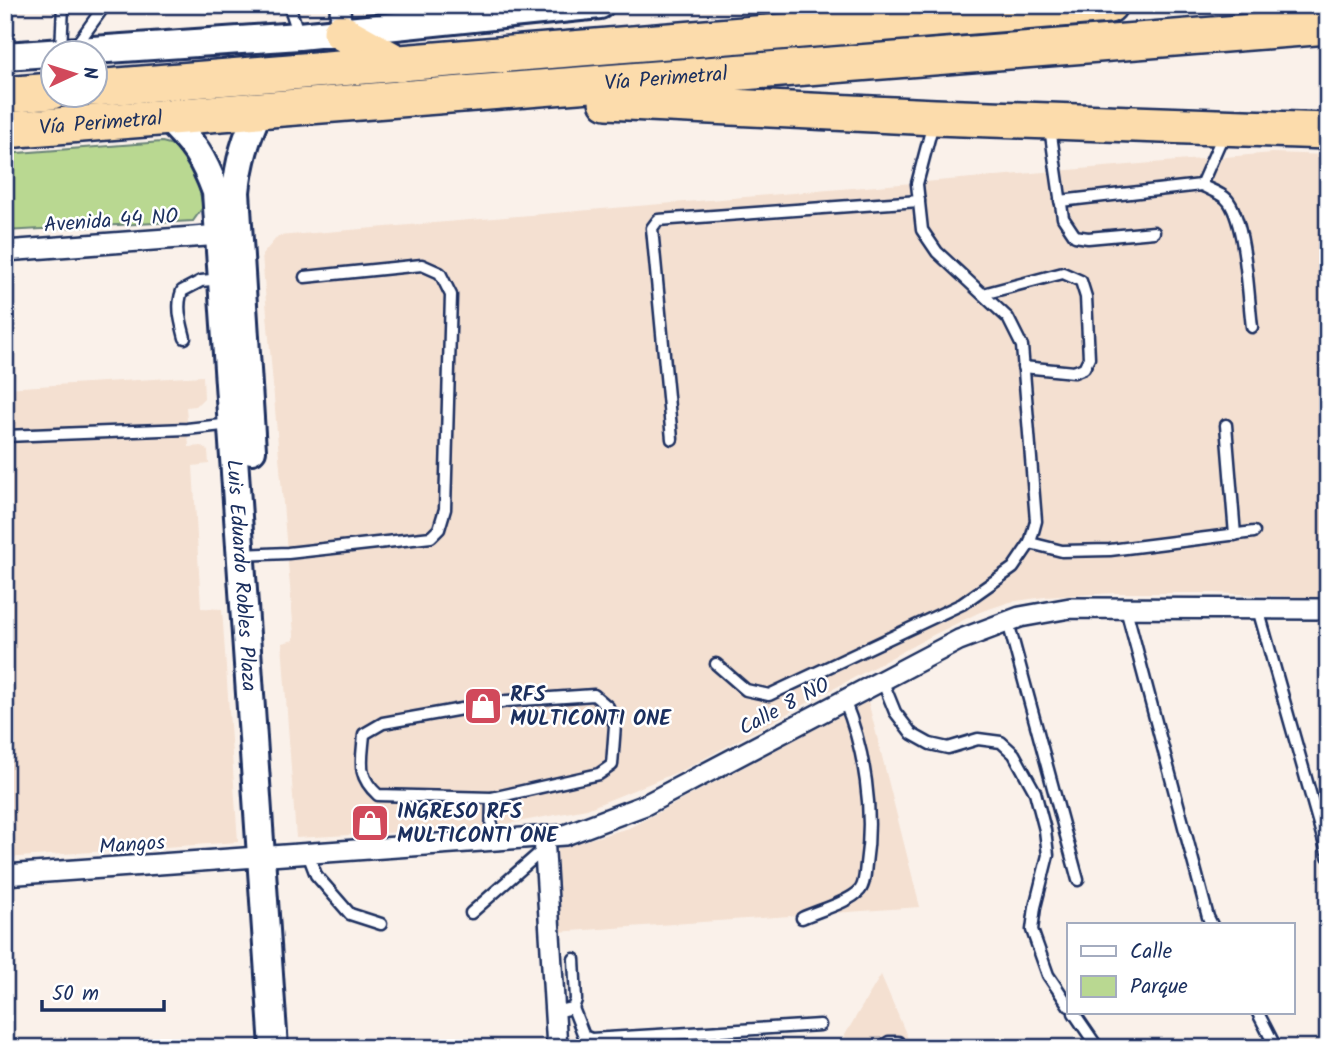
<svg xmlns="http://www.w3.org/2000/svg" width="1333" height="1053" viewBox="0 0 1333 1053" font-family="Kalam,sans-serif">
  <rect width="100%" height="100%" fill="#faf1ea"/>
  <filter id="ink" filterUnits="userSpaceOnUse"><feTurbulence type="fractalNoise" baseFrequency=".0143" numOctaves="2"/><feDisplacementMap in="SourceGraphic" scale="14" xChannelSelector="R" yChannelSelector="G"/><feConvolveMatrix kernelMatrix="1 2 1 2 8 2 1 2 1" color-interpolation-filters="sRGB"/></filter>
  <g filter="url(#ink)">
    <g fill="#f4e0d1">
      <polygon points="1273,153 1328,155 1328,598 1214,593 1115,593 1044,597 1010,602 980,612 935,634 685,769 587,809 490,827 296,838 282,643 294,640 294,634 262,255 278,236"/>
      <polygon points="203,376 204,398 196,406 186,407 189,447 202,446 208,451 209,464 193,466 201,608 222,609 238,842 5,858 5,388"/>
      <polygon points="868,701 920,907 556,932 551,861 558,848 629,828"/>
      <polygon points="881,975 912,1048 837,1048"/>
    </g>
    <path fill="#b9d891" stroke="#6a8478" stroke-width="2" d="M162,142c35,7 34,35 41,65l-10,14 -188,10v-77z"/>
    <g fill="none" stroke-linecap="round" stroke-linejoin="round">
      <defs>
        <g id="lane">
          <polyline points="289,5 299,35"/>
          <polyline points="75,47 105,5"/>
          <polyline points="61,51 63,5"/>
          <polyline points="1050,128 1063,218 1075,236 1088,238 1154,232"/>
          <path d="M1201,185c9,5 23,9 28,17 17,25 19,94 23,125"/>
          <polyline points="1060,201 1201,185 1224,133"/>
          <polyline points="983,294 1063,273 1081,281 1086,297 1089,358 1084,368 1074,372 1023,367"/>
          <path d="M185,338c-4,-16 -9,-31 -3,-47l19,-10 20,-2"/>
          <polyline points="1226,425 1235,535"/>
          <polyline points="5,436 187,429 231,424"/>
          <polyline points="672,439 652,228 658,220 919,201"/>
          <polyline points="1030,543 1062,551 1110,550 1254,532"/>
          <polyline points="240,555 288,553 431,537 439,529 445,509 451,295 440,273 422,265 305,277"/>
          <polyline points="1126,609 1208,917 1212,925"/>
          <polyline points="1258,609 1328,856"/>
          <polyline points="1008,622 1078,880"/>
          <polyline points="716,664 746,690 769,695 962,604 1013,568 1030,543 1036,521 1022,346 1008,318 937,252 922,230 917,184 933,123"/>
          <polyline points="882,680 895,712 912,734 930,744 948,748 978,739 1001,742 1014,754 1035,792 1045,830 1048,855 1035,907 1032,930 1048,975 1069,1006"/>
          <path d="M594,695l14,12 7,18 -3,40 -13,9 -107,24 -114,-3c-22,-20 -16,-34 -14,-61l19,-11 124,-22z"/>
          <polyline points="491,841 492,798"/>
          <polyline points="308,854 316,875 350,914 381,924"/>
          <polyline points="471,913 544,849"/>
          <path d="M802,918c15,-7 48,-16 58,-28 5,-6 5,-18 6,-26 8,-53 -1,-114 -22,-164"/>
          <polyline points="573,1008 584,1036 591,1039 820,1025"/>
          <polyline points="555,1012 573,1008 576,1000 574,959"/>
          <polyline points="1074,1013 1098,1048"/>
          <polyline points="1258,1013 1276,1048"/>
          <polyline points="880,1048 889,1042 898,1042 901,1048"/>
        </g>
        <g id="street">
          <polyline points="340,5 341,32"/>
          <polyline points="5,251 220,235"/>
          <polyline points="544,836 557,1048"/>
          <polyline points="5,875 565,835 645,805 959,640 1020,617 1070,608 1328,609"/>
        </g>
        <g id="secondary">
          <polyline points="5,56 299,36 600,5"/>
          <path id="s1" d="M167,118c27,26 36,39 49,74l58,856"/>
          <path d="M252,450l-16,-258c3,-31 10,-54 23,-82"/>
        </g>
        <g id="highway">
          <polyline points="341,32 399,64"/>
          <polyline points="94,88 1109,5"/>
          <polyline points="5,95 52,91"/>
          <polyline points="607,101 935,117 1328,131"/>
          <path id="s2" d="M5,130l1323,-104"/>
        </g>
      </defs>
      <use href="#lane" stroke="#1b2f5e" stroke-width="15"/>
      <use href="#street" stroke="#1b2f5e" stroke-width="24"/>
      <use href="#secondary" stroke="#1b2f5e" stroke-width="32"/>
      <use href="#highway" stroke="#1b2f5e" stroke-width="40"/>
      <use href="#lane" stroke="#fff" stroke-width="10"/>
      <use href="#street" stroke="#fff" stroke-width="19"/>
      <use href="#secondary" stroke="#fff" stroke-width="26"/>
      <use href="#highway" stroke="#fcdcac" stroke-width="35"/>
    </g>
  </g>
  <defs>
    <symbol id="shop-square" viewBox="-11 -11 22 22"><rect x="-9" y="-9" width="18" height="18" rx="4" fill="#d1495b" stroke="#fff"/><path d="M-5-2.5h2.3a2.7 3.5 0 0 1 5.4 0H5L5.5 6h-11ZM-1.5-2.5h3a1.5 2.3 0 0 0-3 0Z" fill="#fff"/></symbol>
  </defs>
  <g fill-rule="evenodd">
    <use href="#shop-square" x="461" y="684" width="44" height="44"/>
    <use href="#shop-square" x="348" y="801" width="44" height="44"/>
  </g>
  <g text-anchor="middle" stroke-width="5" stroke-linejoin="round" paint-order="stroke">
    <g font-size="21" fill="#1b2f5e" stroke="#fff">
      <text dy="7" stroke="none"><textPath href="#s2" startOffset="663">Vía Perimetral</textPath></text>
      <text dy="7" stroke="none"><textPath href="#s2" startOffset="96">Vía Perimetral</textPath></text>
      <text transform="translate(111 220) rotate(-4)" y="7">Avenida 44 NO</text>
      <text dy="7" stroke="none"><textPath href="#s1" startOffset="474">Luis Eduardo Robles Plaza</textPath></text>
      <text transform="translate(784 706) rotate(-28)" y="7">Calle 8 NO</text>
      <text transform="translate(132 844) rotate(-4)" y="7">Mangos</text>
    </g>
    <g font-size="21" font-weight="bold" fill="#1b2f5e" stroke="#fff" text-anchor="start">
      <text x="510" y="701">RFS<tspan x="510" dy="24">MULTICONTI ONE</tspan></text>
      <text x="397" y="818">INGRESO RFS<tspan x="397" dy="24">MULTICONTI ONE</tspan></text>
    </g>
  </g>
  <rect width="1333" height="1053" fill="none" stroke="#fff" stroke-width="28"/>
  <rect x="14" y="14" width="1305" height="1025" fill="none" stroke="#1b2f5e" stroke-width="2.5" filter="url(#ink)"/>
  <rect x="1067" y="923" width="228" height="91" fill="#ffffff" stroke="#a4acbf" stroke-width="2"/>
  <rect x="1081" y="946" width="35" height="10" fill="#ffffff" stroke="#a4acbf" stroke-width="2"/>
  <text x="1130" y="958" font-size="21" fill="#1b2f5e">Calle</text>
  <rect x="1081" y="976" width="35" height="21" fill="#b9d891" stroke="#a4acbf" stroke-width="2"/>
  <text x="1130" y="993" font-size="21" fill="#1b2f5e">Parque</text>
  <g transform="translate(74 74) rotate(86)"><circle r="33" fill="#ffffff" stroke="#a4acbf" stroke-width="2"/>
  <path d="M0-5L12 26L0 18L-12 26Z" fill="#d1495b"/>
  <text y="-10" font-size="19" font-weight="bold" text-anchor="middle" fill="#1b2f5e">N</text>
  </g>
  <path d="M42 1000v10h122v-10" fill="none" stroke="#1b2f5e" stroke-width="3.5"/>
  <text x="52" y="1000" font-size="21" fill="#1b2f5e" stroke="#ffffff" stroke-width="5" paint-order="stroke">50 m</text>
</svg>
